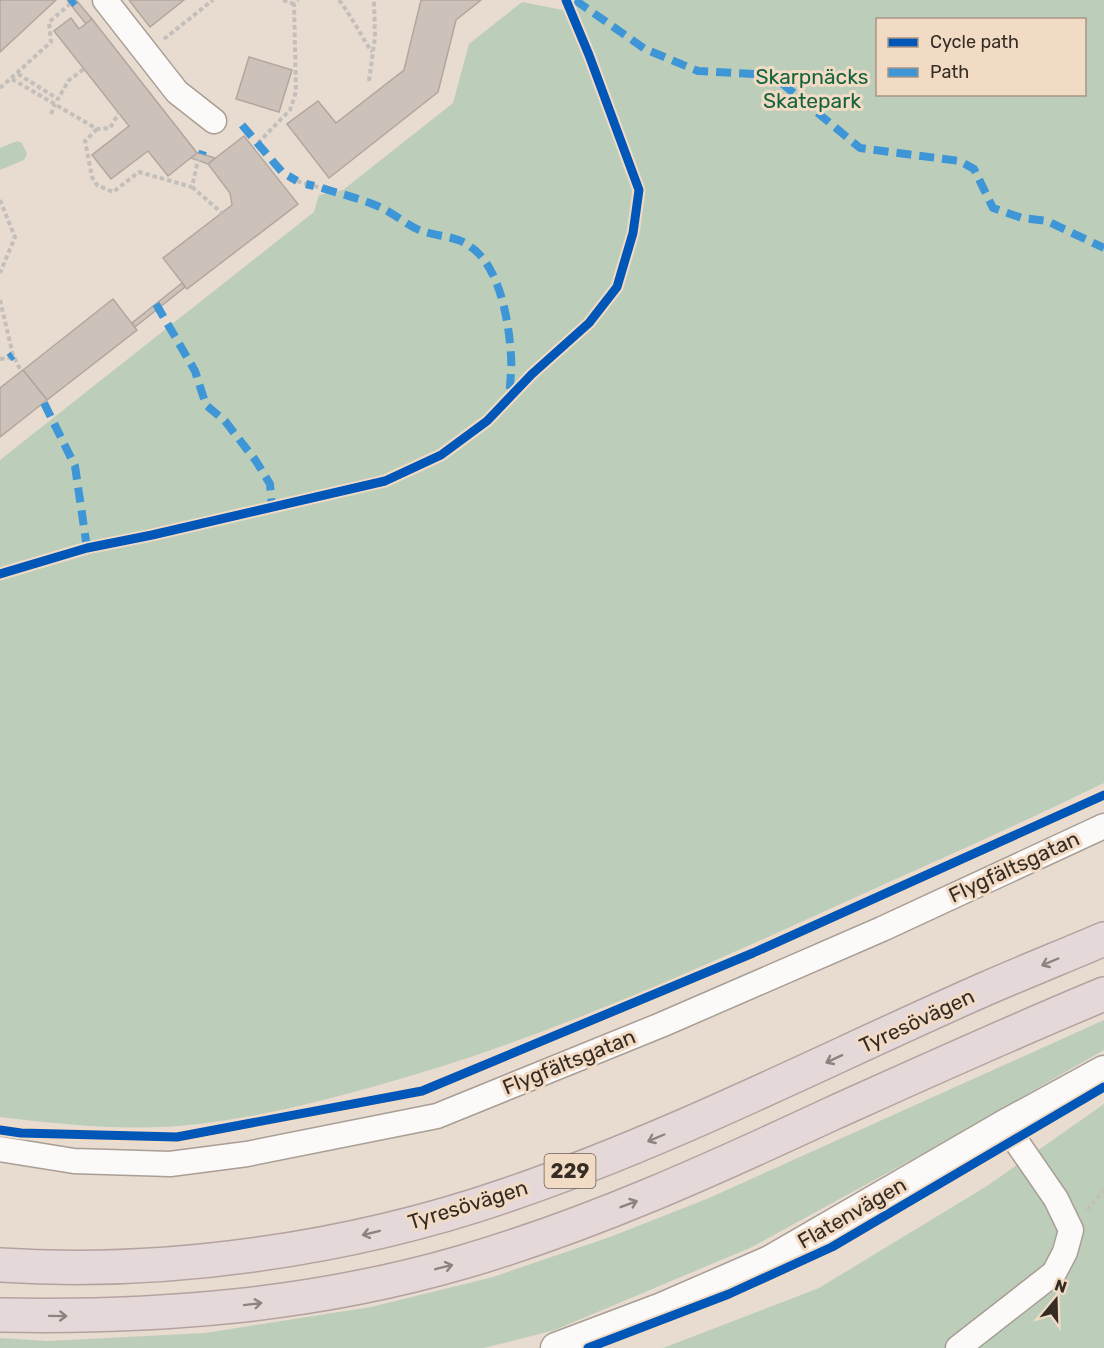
<svg xmlns="http://www.w3.org/2000/svg" width="1104" height="1348" viewBox="0 0 1104 1348" font-family="Rubik,sans-serif">
  <rect width="100%" height="100%" fill="#e8dbd0"/>
  <g fill="#bcceba" fill-rule="evenodd">
    <path d="M576,0h528v783c-100,49 -203,93 -305,140 -139,63 -280,124 -427,164 -57,16 -114,30 -173,37 -66,8 -133,1 -199,-7v-657l314,-248 5,-17 24,-5 110,-87 16,-59 53,-42 46,9zM878,20h206v74h-206z"/>
    <polygon points="17,141 22,143 27,154 24,160 0,170 0,148"/>
    <polygon points="1104,1020 1104,1050 931,1149 752,1247 555,1330 484,1348 0,1348 0,1338 48,1341 205,1333 371,1307 493,1277 610,1237 709,1198"/>
    <polygon points="1104,1104 1104,1348 663,1348 819,1288 987,1186"/>
  </g>
  <g fill="#ccc2b9" stroke="#b2a79e" stroke-width="1.5">
    <polygon points="0,0 56,0 0,52"/>
    <polygon points="67,0 76,0 92,19 86,24"/>
    <polygon points="129,0 184,0 150,27"/>
    <polygon points="421,0 481,0 456,20 438,92 329,178 287,124 318,101 336,123 404,70"/>
    <polygon points="71,18 79,29 92,19 197,153 168,176 148,151 111,179 92,155 129,126 54,31"/>
    <polygon points="249,57 292,70 279,112 236,99"/>
    <polygon points="244,136 298,204 187,289 163,258 232,205 230,193 208,164"/>
    <polygon points="197,153 202,154 215,158 208,164 191,158"/>
    <polygon points="182,283 185,287 135,327 132,323"/>
    <polygon points="113,299 137,330 47,400 23,370"/>
    <polygon points="23,370 47,400 0,437 0,388"/>
  </g>
  <g fill="none" stroke-linecap="round" stroke-linejoin="round">
    <defs>
      <g id="minor">
        <polyline points="105,0 177,92 214,121"/>
        <polyline points="0,1149 74,1161 170,1164 247,1154 437,1116 661,1025 882,929 1104,826"/>
        <polyline points="958,1348 1054,1273 1065,1252 1071,1230 1056,1199 1005,1125"/>
      </g>
      <polyline id="tertiary" points="556,1348 662,1308 770,1261 1005,1125 1104,1071"/>
      <g id="motorway">
        <path d="M0,1265c165,11 351,-16 507,-70 165,-56 319,-136 478,-206 39,-17 79,-33 119,-50"/>
        <path d="M0,1315c156,3 312,-9 463,-53 127,-37 248,-92 368,-148 91,-41 181,-82 273,-120"/>
      </g>
    </defs>
    <use href="#minor" stroke="#a89e95" stroke-width="27"/>
    <use href="#tertiary" stroke="#a89e95" stroke-width="33"/>
    <use href="#motorway" stroke="#b4a2a0" stroke-width="36"/>
    <g stroke="#c3bfbb" stroke-width="4" stroke-dasharray="4.5 3" stroke-linecap="butt">
      <polyline points="283,0 294,4"/>
      <path d="M339,0c13,17 21,34 33,52"/>
      <polyline points="164,39 213,0"/>
      <polyline points="18,74 58,99 69,80 84,69"/>
      <polyline points="12,79 97,129 110,128 119,113"/>
      <polyline points="369,81 375,37 374,0"/>
      <polyline points="0,88 51,42 49,22 70,4"/>
      <polyline points="51,114 55,104"/>
      <polyline points="97,129 85,141 92,177 97,185 113,192 139,172 192,187 198,160"/>
      <polyline points="258,143 290,110 296,92 294,4 298,0"/>
      <polyline points="297,181 306,184"/>
      <polyline points="314,186 322,188"/>
      <polyline points="192,187 222,213"/>
      <polyline points="0,200 15,237 0,273"/>
      <polyline points="0,300 13,355 21,371"/>
      <polyline points="0,359 9,358"/>
      <polyline points="1087,1210 1104,1190"/>
    </g>
    <use href="#minor" stroke="#fcfaf8" stroke-width="24"/>
    <use href="#tertiary" stroke="#fcfaf8" stroke-width="30"/>
    <use href="#motorway" stroke="#e4d8d8" stroke-width="33"/>
    <g stroke="#3e96d6" stroke-width="8" stroke-dasharray="15 8" stroke-linecap="butt">
      <polyline points="575,0 645,49 698,71 772,75 860,148 960,161 974,169 993,208 1022,218 1047,221 1104,248"/>
      <polyline points="70,4 75,0"/>
      <polyline points="242,125 282,172 297,181"/>
      <polyline points="202,154 203,151"/>
      <polyline points="306,184 314,186"/>
      <path d="M322,188c18,6 36,10 53,17 16,6 29,18 44,25 17,7 37,5 52,17 29,20 38,75 40,109 1,14 -1,28 -2,41"/>
      <polyline points="156,304 195,371 206,405 225,421 256,461 270,484 272,507"/>
      <polyline points="9,358 13,355"/>
      <polyline points="44,403 75,466 87,548"/>
    </g>
    <defs>
      <g id="cycleway">
        <polyline points="0,574 87,548 152,535 385,481 441,455 487,421 532,374 589,323 617,287 633,233 639,190 589,55 566,0"/>
        <polyline points="0,1130 21,1133 177,1137 422,1091 753,953 1104,795"/>
        <polyline points="588,1348 729,1294 832,1247 1104,1087"/>
      </g>
    </defs>
    <use href="#cycleway" stroke="#f2dbc5" stroke-width="13"/>
    <use href="#cycleway" stroke="#0057b8" stroke-width="9"/>
  </g>
  <defs><path id="oneway-shaft" d="M-6 0H5M1.5-3L5.5 0L1.5 3" fill="none" stroke-width="1.6" stroke-linecap="round" stroke-linejoin="round" transform="scale(1.5)"/></defs>
  <g stroke="#8c827e">
    <use href="#oneway-shaft" transform="translate(1050 962) rotate(157)"/>
    <use href="#oneway-shaft" transform="translate(834 1059) rotate(155)"/>
    <use href="#oneway-shaft" transform="translate(656 1138) rotate(157)"/>
    <use href="#oneway-shaft" transform="translate(629 1204) rotate(-21)"/>
    <use href="#oneway-shaft" transform="translate(371 1233) rotate(166)"/>
    <use href="#oneway-shaft" transform="translate(444 1267) rotate(-14)"/>
    <use href="#oneway-shaft" transform="translate(253 1304) rotate(-7)"/>
    <use href="#oneway-shaft" transform="translate(58 1316) rotate(1)"/>
  </g>
  <g text-anchor="middle" stroke-width="6" stroke-linejoin="round" paint-order="stroke">
    <rect fill="#f2dbc5" stroke="#6e6054" stroke-width="1.5" x="544.5" y="1154" width="51" height="34" rx="4.5"/>
    <g font-size="20" font-weight="bold" fill="#352c24">
      <text x="570" y="1178">229</text>
    </g>
    <g font-size="21" fill="#14643d" stroke="#f2dbc5">
      <text x="812" y="84">Skarpnäcks<tspan x="812" dy="24">Skatepark</tspan></text>
    </g>
    <g font-size="21" fill="#352c24" stroke="#f2dbc5">
      <text transform="translate(1014 867) rotate(-25)" y="7">Flygfältsgatan</text>
      <text transform="translate(917 1021) rotate(-25)" y="7">Tyresövägen</text>
      <text transform="translate(569 1062) rotate(-22)" y="7">Flygfältsgatan</text>
      <text transform="translate(468 1205) rotate(-17)" y="7">Tyresövägen</text>
      <text transform="translate(852 1213) rotate(-30)" y="7">Flatenvägen</text>
    </g>
  </g>
  <rect x="876" y="18" width="210" height="78" fill="#f2dbc5" stroke="#a69585" stroke-width="1.5"/>
  <rect x="888" y="38" width="30" height="9" fill="#0057b8" stroke="#a69585" stroke-width="1.5"/>
  <text x="930" y="48" font-size="18" fill="#352c24">Cycle path</text>
  <rect x="888" y="68" width="30" height="9" fill="#3e96d6" stroke="#a69585" stroke-width="1.5"/>
  <text x="930" y="78" font-size="18" fill="#352c24">Path</text>
  <g transform="translate(1056 1300) rotate(19)" stroke="#f2dbc5" stroke-width="4.5" paint-order="stroke">
  <path d="M0-4.5L10 22L0 15L-10 22Z" fill="#352c24"/>
  <text y="-9" font-size="16" font-weight="bold" text-anchor="middle" fill="#352c24">N</text>
  </g>
</svg>
